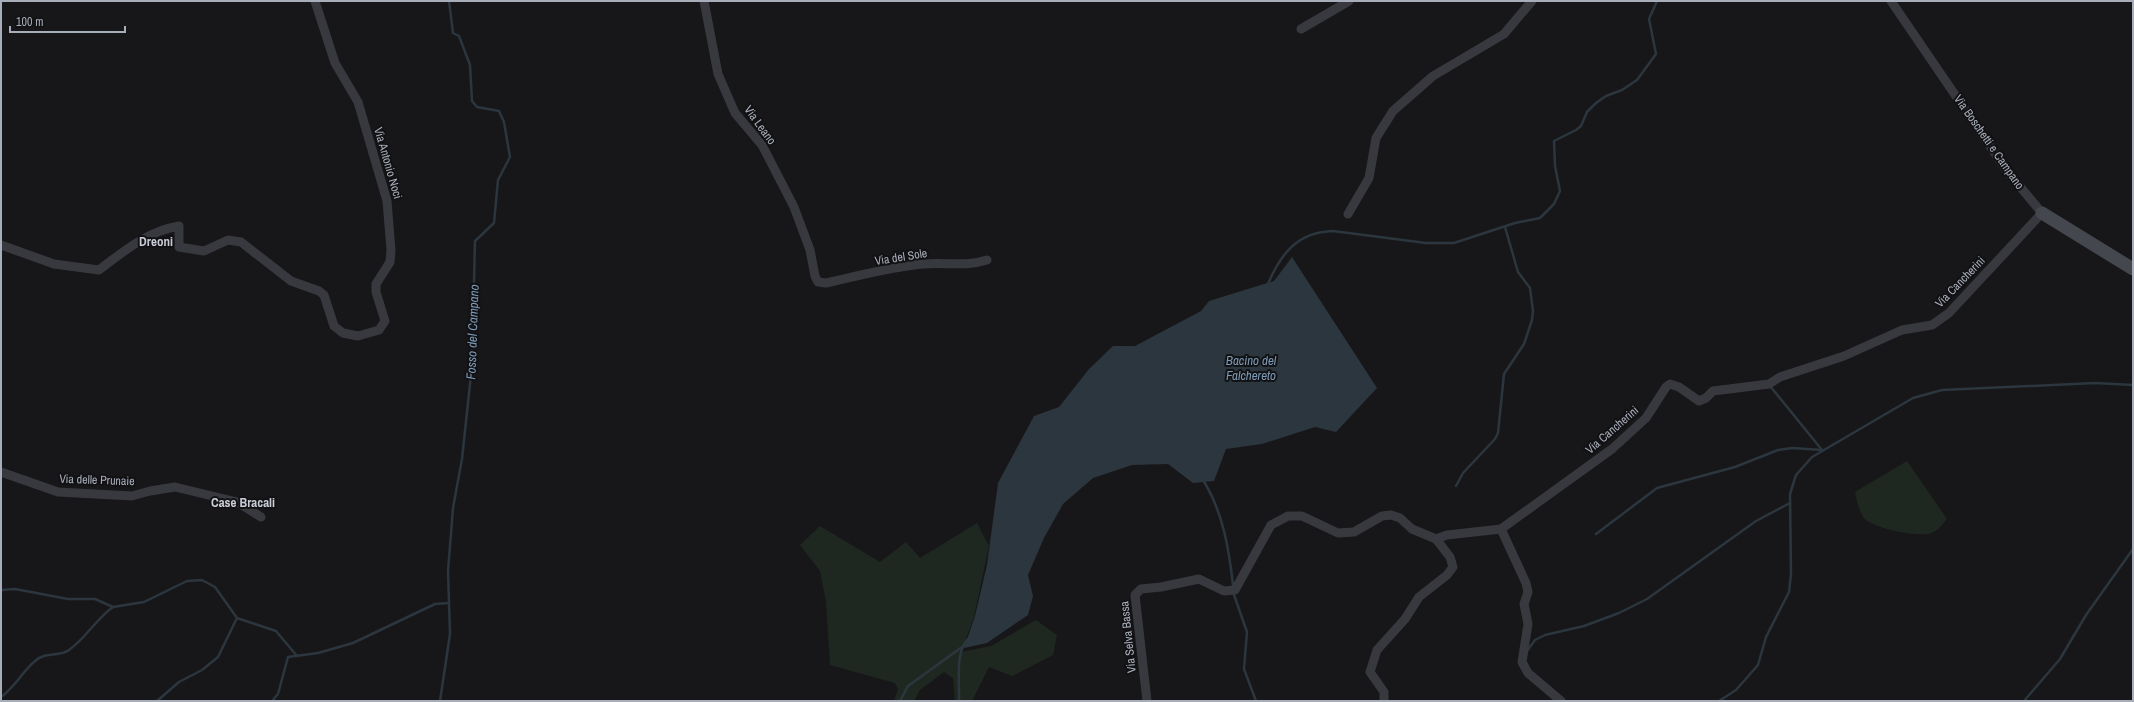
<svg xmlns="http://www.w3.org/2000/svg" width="2134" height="702" viewBox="0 0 2134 702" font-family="'Archivo Narrow',sans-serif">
  <rect width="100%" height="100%" fill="#171719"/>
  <g fill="#1e2820">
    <path d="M1907,461l40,58c-5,6 -11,14 -19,15 -15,2 -50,-5 -62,-14 -7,-6 -9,-19 -11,-28z"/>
    <polygon points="977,523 989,546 974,617 961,652 991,646 1036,620 1057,635 1053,655 1012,676 989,667 972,701 955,701 953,678 944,672 920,690 914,701 894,701 898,689 895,683 830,665 826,602 820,571 800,545 820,526 880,562 906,542 920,558"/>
  </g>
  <polygon fill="#2c363e" points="1292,257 1377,388 1336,432 1315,427 1262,444 1226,449 1214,481 1193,483 1168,464 1132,465 1093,478 1063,504 1044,538 1028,575 1033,596 1028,615 987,643 964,648 975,616 987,565 998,483 1034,416 1059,407 1089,369 1113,346 1135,346 1201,311 1209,301 1274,281"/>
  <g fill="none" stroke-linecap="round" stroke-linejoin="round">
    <g stroke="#2c363e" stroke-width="2.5">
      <path d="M1268,284c13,-31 30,-52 65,-53l93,12h28l61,-20 25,-5 14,-14 6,-13 -5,-25 -1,-25 22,-11 5,-4 6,-14 9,-9 10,-7 16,-6 15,-10 19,-26 -7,-35 8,-18"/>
      <polyline points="1770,386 1822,450"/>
      <path d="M1203,480c20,32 26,69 30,105"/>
      <polyline points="1456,486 1463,473 1495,439 1498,433 1504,374 1524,344 1532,320 1533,311 1530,288 1518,272 1505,227"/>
      <polyline points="1596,534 1657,488 1735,467 1778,450 1792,448 1822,450"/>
      <polyline points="1,590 15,589 68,599 95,599 113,607 144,602 187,581 202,580 215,587 237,618 276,631 297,656"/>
      <polyline points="1233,592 1247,632 1244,669 1256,701"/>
      <polyline points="1527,651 1535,640 1545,635 1584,626 1619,613 1647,599 1756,521 1790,503"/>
      <path d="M1,697c14,-10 21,-25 34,-36 11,-10 26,-4 34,-11 17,-12 27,-31 44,-43"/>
      <polyline points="157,701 179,682 202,670 218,657 237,618"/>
      <polyline points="272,701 278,694 288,657 318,653 353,643 435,604 448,603"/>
      <polyline points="440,701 450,634 448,571 453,508 462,459 472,365 475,241 494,223 498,180 510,157 504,122 499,111 477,107 472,101 470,65 459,36 453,33 449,1"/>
      <polyline points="900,701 908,686 962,647"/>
      <path d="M959,701c1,-19 -5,-51 11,-64"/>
      <polyline points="1719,701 1736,690 1758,665 1766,637 1789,592 1791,574 1790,494 1796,475 1812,457 1913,398 1942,390 2095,383 2133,385"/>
      <polyline points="2024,701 2060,659 2086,615 2133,549"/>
    </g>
    <g stroke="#38383f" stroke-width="9">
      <path d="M704,1l14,73 17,39 27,32 32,62 16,43 5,26 3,6 8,1c32,-7 64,-16 97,-19 21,-2 43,3 64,-4"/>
      <polyline points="1301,29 1349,1"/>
      <polyline points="1348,214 1369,178 1376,138 1393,111 1433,76 1504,34 1532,1"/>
      <path d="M1,245l53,19 45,6c25,-19 49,-39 80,-44v21l25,4 24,-11 13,2 50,39 28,10 5,4 10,31 9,7 15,3 21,-6 6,-9 -9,-29v-8l14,-22 1,-12 -4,-49 -29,-99 -23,-39 -20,-62"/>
      <polyline points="1,472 58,492 132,496 150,491 175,487 237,502 261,517"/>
      <polyline points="1501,529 1526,583 1528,592 1524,604 1528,624 1522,662 1528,673 1561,701"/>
      <polyline points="1147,701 1135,595 1141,589 1161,587 1199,579 1224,591 1235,590 1271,525 1288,516 1302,516 1338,533 1354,532 1382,516 1391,515 1400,518 1412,529 1436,539"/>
      <polyline points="1384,701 1384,692 1370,672 1377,650 1405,619 1419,597 1447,575 1453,567 1450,557 1436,539 1447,535 1501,529 1508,524 1612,449 1646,418 1666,387 1670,384 1679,387 1699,401 1706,398 1713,391 1769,384 1780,377 1844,356 1902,330 1932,325 1949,313 2042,213 2007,171 1891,1"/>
    </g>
    <polyline stroke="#45474f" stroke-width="13" points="2042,213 2133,269"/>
  </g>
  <g text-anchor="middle" stroke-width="4" stroke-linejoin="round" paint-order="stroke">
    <g font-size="12" fill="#a8adba" stroke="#121214">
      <text transform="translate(760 125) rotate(54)" y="4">Via Leano</text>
      <text transform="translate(1989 142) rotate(55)" y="4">Via Boschetti e Campano</text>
      <text transform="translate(388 163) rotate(74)" y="4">Via Antonio Noci</text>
      <text transform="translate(901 257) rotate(-9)" y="4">Via del Sole</text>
      <text transform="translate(1960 282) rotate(-46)" y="4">Via Cancherini</text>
      <text transform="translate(1612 430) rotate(-41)" y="4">Via Cancherini</text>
      <text transform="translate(97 480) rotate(2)" y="4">Via delle Prunaie</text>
      <text transform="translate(1128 637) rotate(-96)" y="4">Via Selva Bassa</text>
    </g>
    <g font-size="13" font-weight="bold" fill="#c9ccd6" stroke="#121214">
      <text x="156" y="246">Dreoni</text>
      <text x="243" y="507">Case Bracali</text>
    </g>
    <g font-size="13" font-style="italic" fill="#7d9ab7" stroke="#121214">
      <text transform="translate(472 332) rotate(-88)" y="5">Fosso del Campano</text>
      <text x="1251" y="365">Bacino del<tspan x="1251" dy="15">Falchereto</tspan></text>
    </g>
  </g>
  <rect width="2134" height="702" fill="none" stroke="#a8adba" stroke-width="4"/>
  <path d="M10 26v6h115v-6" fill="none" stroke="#a8adba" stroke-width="2"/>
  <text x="16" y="26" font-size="12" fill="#a8adba" stroke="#121214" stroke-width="3" paint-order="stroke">100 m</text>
</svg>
